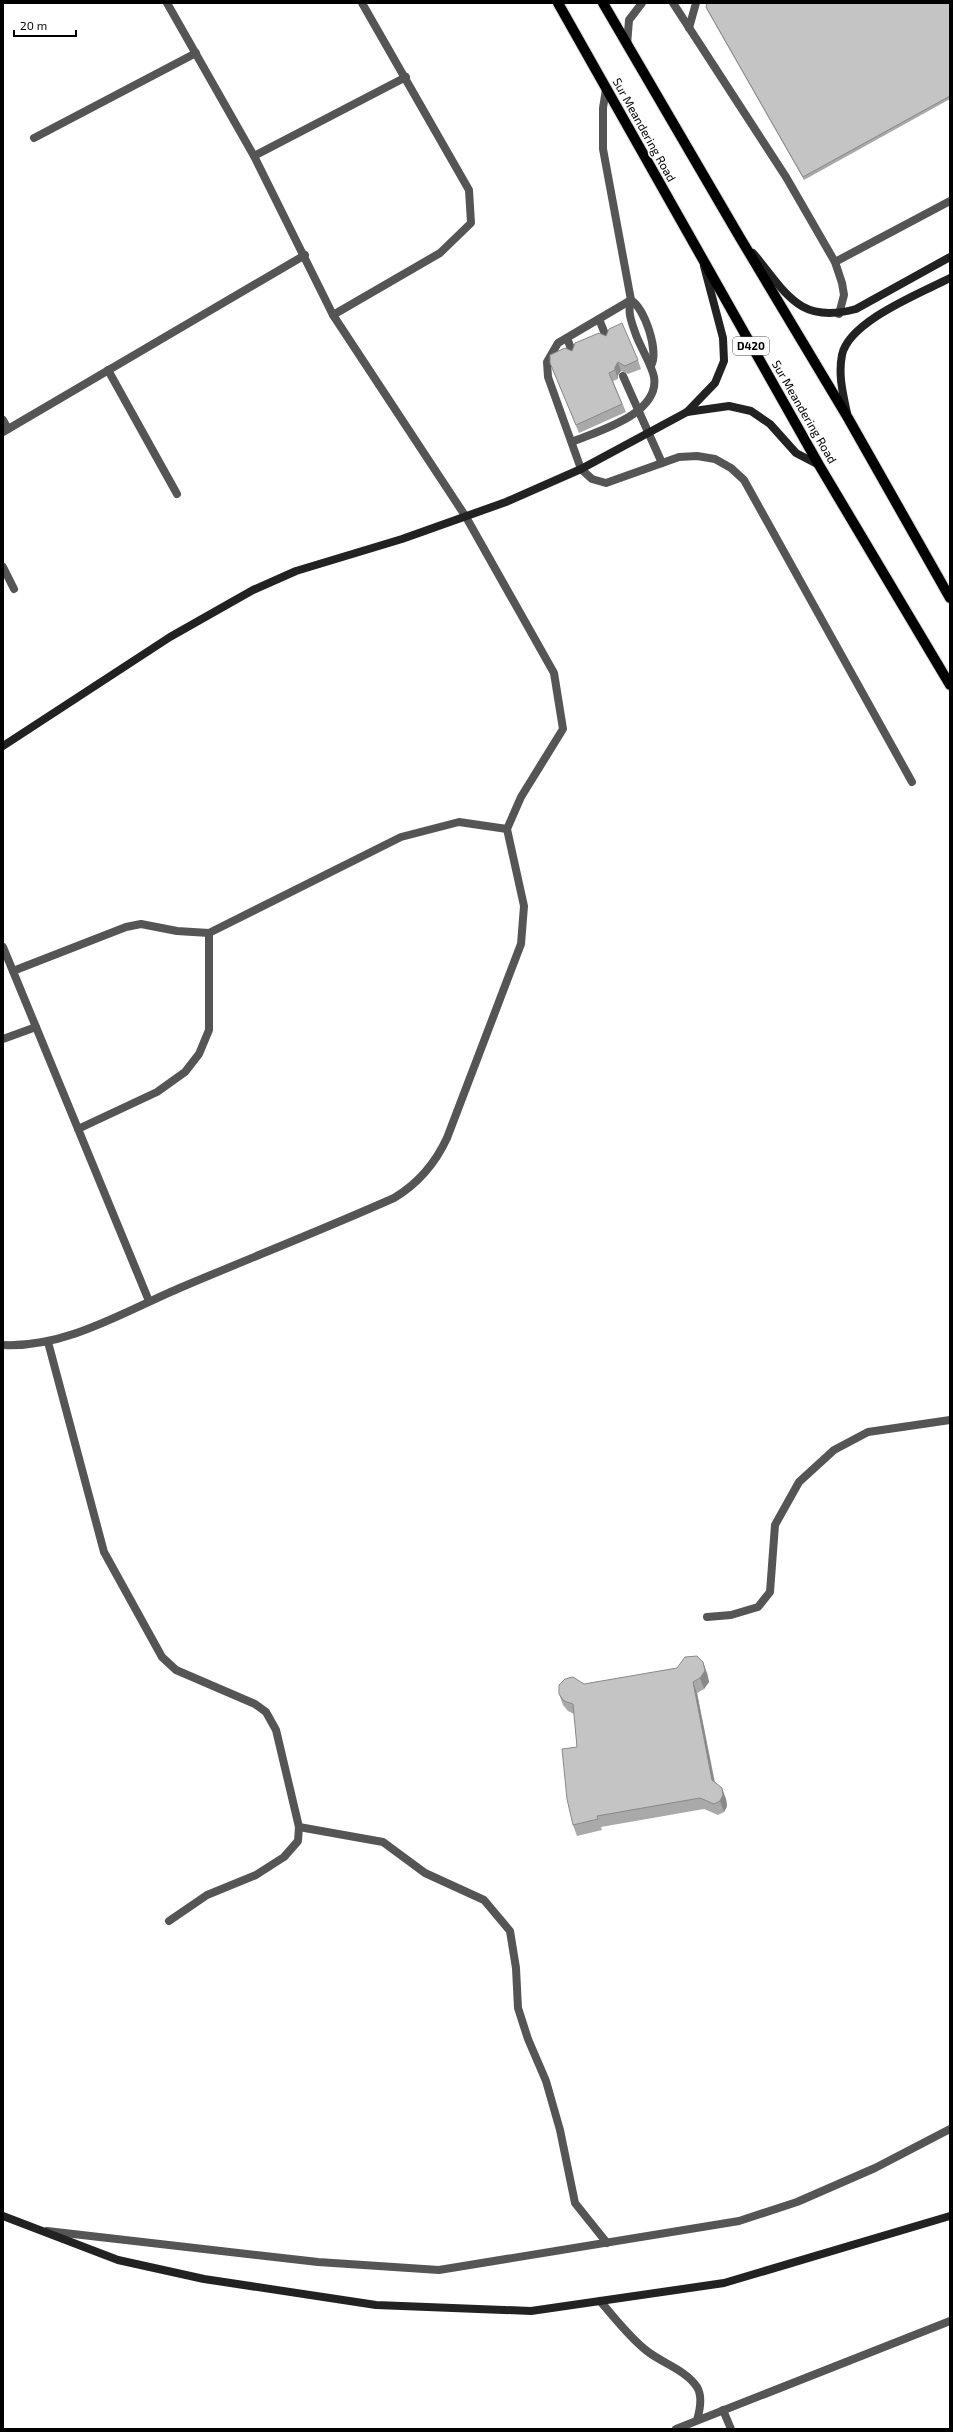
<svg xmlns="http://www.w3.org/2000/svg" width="953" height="2432" viewBox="0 0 953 2432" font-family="'Exo 2',sans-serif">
  <rect width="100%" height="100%" fill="#fff"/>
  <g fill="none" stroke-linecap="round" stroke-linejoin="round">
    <defs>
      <g id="primary">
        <polyline points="558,3 819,465 950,685"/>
        <polyline points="603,3 739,236 848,418 950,598"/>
      </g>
    </defs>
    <use href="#primary" stroke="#dbdbdb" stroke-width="12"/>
    <g stroke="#555" stroke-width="8">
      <polyline points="673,3 786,177 835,262 842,283 844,295 839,314"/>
      <polyline points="689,28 696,3"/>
      <polyline points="627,45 629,20 642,3"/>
      <polyline points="835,262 950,201"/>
      <polyline points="631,300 558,343 547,362 548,377 581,469 592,479 606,483 679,457 697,456 715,459 731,468 744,480 912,782"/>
      <path d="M631,300c14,9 28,51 20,66"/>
      <polyline points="599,319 607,339"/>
      <polyline points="567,338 573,354"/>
      <polyline points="623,376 662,463"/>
      <polyline points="3,420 8,429"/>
      <path d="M572,442c26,-11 88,-28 82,-65 -2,-11 -13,-29 -18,-42 -4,-12 -9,-22 -5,-35l-28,-151v-41l3,-19"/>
      <polyline points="48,1342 104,1552 162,1657 176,1670 255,1704 266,1712 276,1730 299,1827 298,1841 284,1857 256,1875 207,1895 169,1921"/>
      <polyline points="707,1617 731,1615 758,1607 770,1592 775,1525 799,1482 834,1450 868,1432 950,1420"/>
      <polyline points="299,1827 383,1842 425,1873 484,1900 510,1931 516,1968 518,2008 528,2039 546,2081 560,2130 575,2203 607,2243"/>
      <polyline points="47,2231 318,2262 439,2270 739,2221 797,2202 875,2168 950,2129"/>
    </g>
    <g stroke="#555" stroke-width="8">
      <polyline points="34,138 196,53"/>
      <polyline points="254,156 406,77"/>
      <polyline points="333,315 440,253 471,223 469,190 362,3"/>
      <polyline points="108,370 177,494"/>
      <polyline points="3,432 305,255"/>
      <polyline points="3,567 14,589"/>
      <polyline points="3,947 149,1301"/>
      <polyline points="13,971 126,927 141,924 177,931 209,933 401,837 459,822 507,829"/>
      <polyline points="3,1039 36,1027"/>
      <polyline points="78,1129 157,1092 185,1072 199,1054 209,1030 209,933"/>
      <path d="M3,1345c64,3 122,-34 179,-58 71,-30 142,-58 212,-89 25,-15 41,-34 53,-60l74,-194 3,-38 -17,-77 14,-32 42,-68 -9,-56 -88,-156 -133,-202 -79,-159 -87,-153"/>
      <path d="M600,2301c15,17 29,36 47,50 15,12 39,19 50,36 6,10 3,23 0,33"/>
      <polyline points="723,2410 731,2429"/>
      <polyline points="676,2429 950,2321"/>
    </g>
    <g stroke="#222" stroke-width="8">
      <path d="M753,253c33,39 45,72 103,56l94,-52"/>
      <polyline points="687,412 729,406 751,411 770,424 796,453 819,465"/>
      <path d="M847,413c-4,-19 -9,-38 -5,-58 7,-34 79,-62 108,-77"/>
      <polyline points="3,746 170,637 253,590 296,571 402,539 506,502 581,469 687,412 715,383 724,361 723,338 704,266"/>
      <polyline points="3,2216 118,2260 204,2279 376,2305 531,2311 724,2283 950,2216"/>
    </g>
    <use href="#primary" stroke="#000" stroke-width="10"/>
  </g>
  <g fill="#a9a9a9">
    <polygon points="950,3 950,99 804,180 707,10 706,7"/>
    <polygon points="572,351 638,360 641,369 628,374 621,371 618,375 618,379 613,381 626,412 579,433 550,363"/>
    <polygon points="707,1673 709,1682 704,1689 697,1693 715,1782 726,1799 727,1806 724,1812 718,1815 704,1809 601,1827 602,1830 577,1836 573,1825 577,1747 574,1714 568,1711 563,1705 559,1694 584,1684"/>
  </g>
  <g fill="#898989">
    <polygon points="618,362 621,371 618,375 618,379 615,370 615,367"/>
    <polygon points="703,1662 707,1673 709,1682 704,1689 700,1678"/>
    <polygon points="693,1682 697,1693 716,1791 712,1780"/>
    <polygon points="722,1788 726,1799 727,1806 724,1812 720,1801"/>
  </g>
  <g fill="#c4c4c4" stroke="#898989">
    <polygon points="707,3 950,3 950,96 803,177 706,7"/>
    <polygon points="622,323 638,360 625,366 618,362 615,367 615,370 609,373 622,404 576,425 550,363 550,355 565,348 572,351 575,343 599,333 606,336 609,329"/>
    <polygon points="697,1656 703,1662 705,1671 700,1678 693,1682 712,1780 722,1788 723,1795 720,1801 714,1804 700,1798 597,1816 598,1819 573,1825 567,1799 562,1749 577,1747 573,1704 564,1701 559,1694 559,1685 565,1679 573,1677 584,1684 677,1668 685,1657"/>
  </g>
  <g text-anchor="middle" stroke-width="3.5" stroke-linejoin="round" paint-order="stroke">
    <rect fill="#fff" stroke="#4c4c4c" stroke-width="1" x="733" y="337" width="36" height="18" rx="3"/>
    <g font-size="11" font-weight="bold" fill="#000">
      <text x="751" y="350">D420</text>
    </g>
    <g font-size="12" fill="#000" stroke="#fff">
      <text transform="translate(644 130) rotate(61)" y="4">Sur Meandering Road</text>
      <text transform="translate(804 412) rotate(60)" y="4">Sur Meandering Road</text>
    </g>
  </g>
  <rect width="953" height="2432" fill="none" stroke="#000000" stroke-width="8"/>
  <path d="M14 30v6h62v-6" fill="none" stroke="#000000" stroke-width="2"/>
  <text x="20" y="30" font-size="12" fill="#000000" stroke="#ffffff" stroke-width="3" paint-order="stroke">20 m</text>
</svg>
